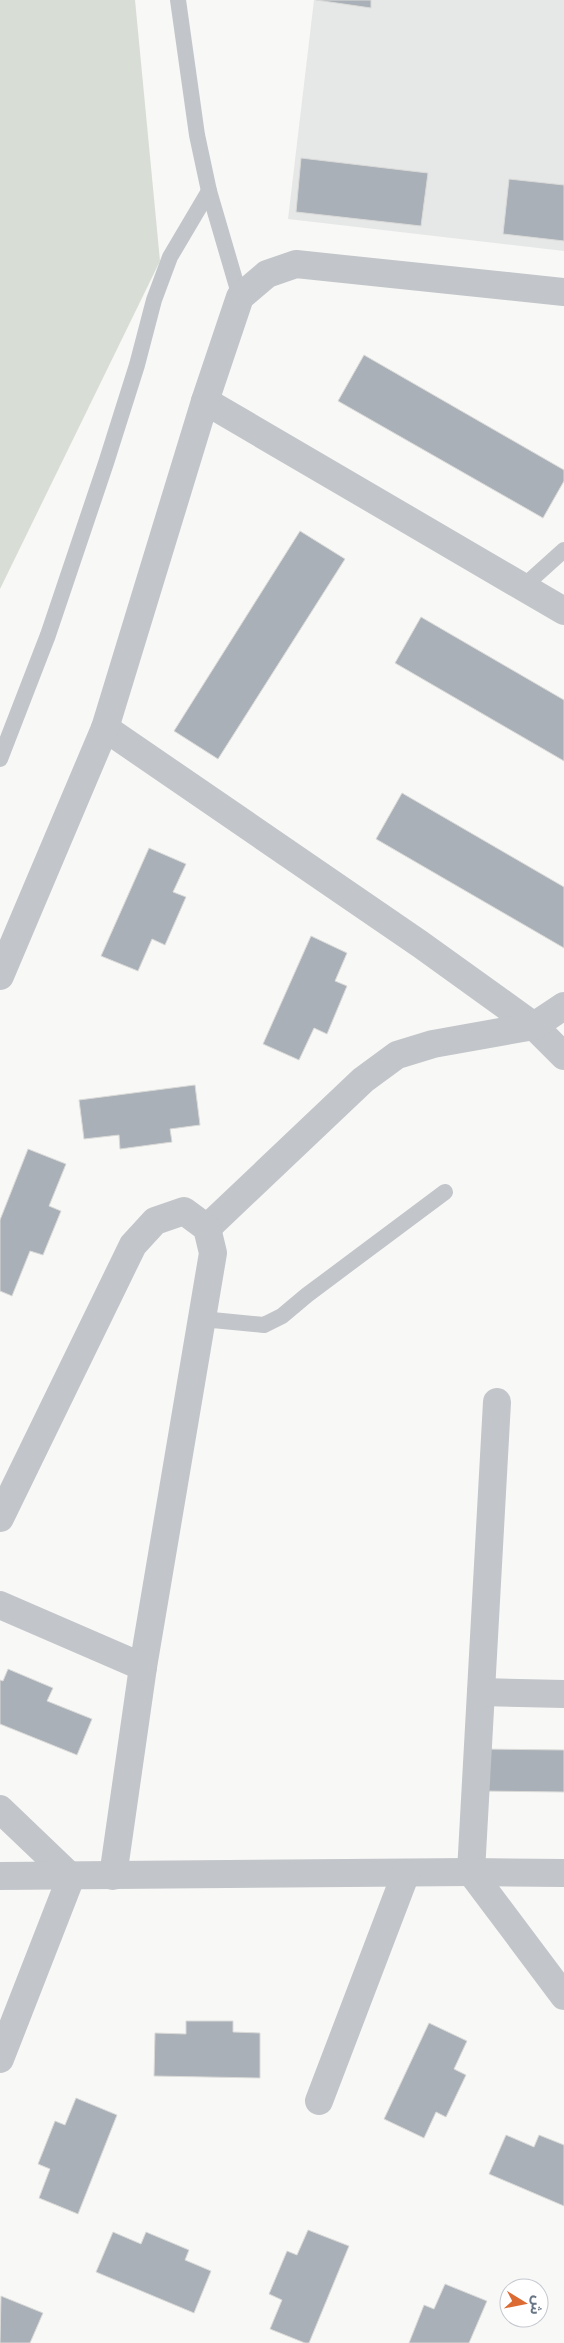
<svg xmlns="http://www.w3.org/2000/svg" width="564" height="2343" viewBox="0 0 564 2343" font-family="'Nunito Sans','Noto Sans Arabic',sans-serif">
  <rect width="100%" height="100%" fill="#f8f8f6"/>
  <polygon fill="#e6e7e7" points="314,0 564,0 564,251 288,219"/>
  <polygon fill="#d8ddd5" points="0,0 135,0 160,261 0,589"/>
  <g fill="#a9b0b7" stroke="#dadad8">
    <polygon points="316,0 371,0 371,8"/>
    <polygon points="301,158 428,173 421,226 296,212"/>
    <polygon points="509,179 564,185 564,241 503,234"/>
    <polygon points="364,355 564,470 564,481 543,518 338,401"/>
    <polygon points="300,531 345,559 218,759 174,731"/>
    <polygon points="421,617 564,700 564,761 395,663"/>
    <polygon points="402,793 564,887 564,948 376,839"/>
    <polygon points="149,848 186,864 173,892 186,897 165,945 152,939 138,971 101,956"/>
    <polygon points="311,936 347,953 335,981 347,986 327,1034 314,1028 299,1060 263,1044"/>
    <polygon points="195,1085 200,1125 170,1129 172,1142 120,1149 119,1135 84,1139 79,1100"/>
    <polygon points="28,1149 66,1164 49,1206 61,1211 43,1255 30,1251 12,1296 0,1291 0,1220"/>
    <polygon points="8,1669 53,1688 47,1701 92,1719 77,1755 0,1724 0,1680 3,1681"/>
    <polygon points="479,1749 564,1750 564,1792 479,1791"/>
    <polygon points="186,2021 233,2021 233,2032 260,2033 260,2078 154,2076 155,2033 186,2034"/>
    <polygon points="429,2023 467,2041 454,2069 466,2075 446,2117 436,2112 424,2138 384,2119"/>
    <polygon points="76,2098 117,2115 78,2214 39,2198 50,2169 38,2164 55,2121 65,2125"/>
    <polygon points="506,2135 534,2147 539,2135 564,2145 564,2206 489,2174"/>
    <polygon points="308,2230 349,2246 309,2343 305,2343 270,2329 282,2300 269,2294 287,2251 297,2255"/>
    <polygon points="113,2232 141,2244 146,2232 189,2250 185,2260 211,2271 194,2313 96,2272"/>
    <polygon points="445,2284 487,2301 469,2343 409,2343 424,2305 434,2309"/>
    <polygon points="1,2296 43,2313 30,2343 0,2343"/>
  </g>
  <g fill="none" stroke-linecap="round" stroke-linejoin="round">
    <g stroke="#c2c5c9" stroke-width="16">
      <polyline points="178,0 197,135 209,191 240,297"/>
      <polyline points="524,586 564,550"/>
      <polyline points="0,759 48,635 106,463 137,365 154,300 170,257 209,191"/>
      <polyline points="202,1319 264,1325 282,1316 307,1295 445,1192"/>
    </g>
    <g stroke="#c2c5c9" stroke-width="28">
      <polyline points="205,401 564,611"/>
      <polyline points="105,728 420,944 534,1026 564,1056"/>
      <polyline points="0,976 105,728 205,401 240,297 267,274 296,264 564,292"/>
      <polyline points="207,1228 363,1080 397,1055 433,1044 534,1026 564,1006"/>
      <polyline points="497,1402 471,1872 564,1996"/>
      <polyline points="0,1518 133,1245 155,1221 184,1211 207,1228 213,1253 143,1667 113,1876"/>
      <polyline points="0,1605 143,1667"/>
      <polyline points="481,1692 564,1694"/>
      <polyline points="0,1809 71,1877"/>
      <polyline points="0,1876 471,1872 564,1873"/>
      <polyline points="0,2059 71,1877"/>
      <polyline points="319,2101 406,1873"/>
    </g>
  </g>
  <g transform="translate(524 2303) rotate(100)"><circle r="24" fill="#ffffff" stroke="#c3c8cf"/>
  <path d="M0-4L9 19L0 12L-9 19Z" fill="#db6a33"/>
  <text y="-8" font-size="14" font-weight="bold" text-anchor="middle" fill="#697686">ش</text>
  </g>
</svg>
